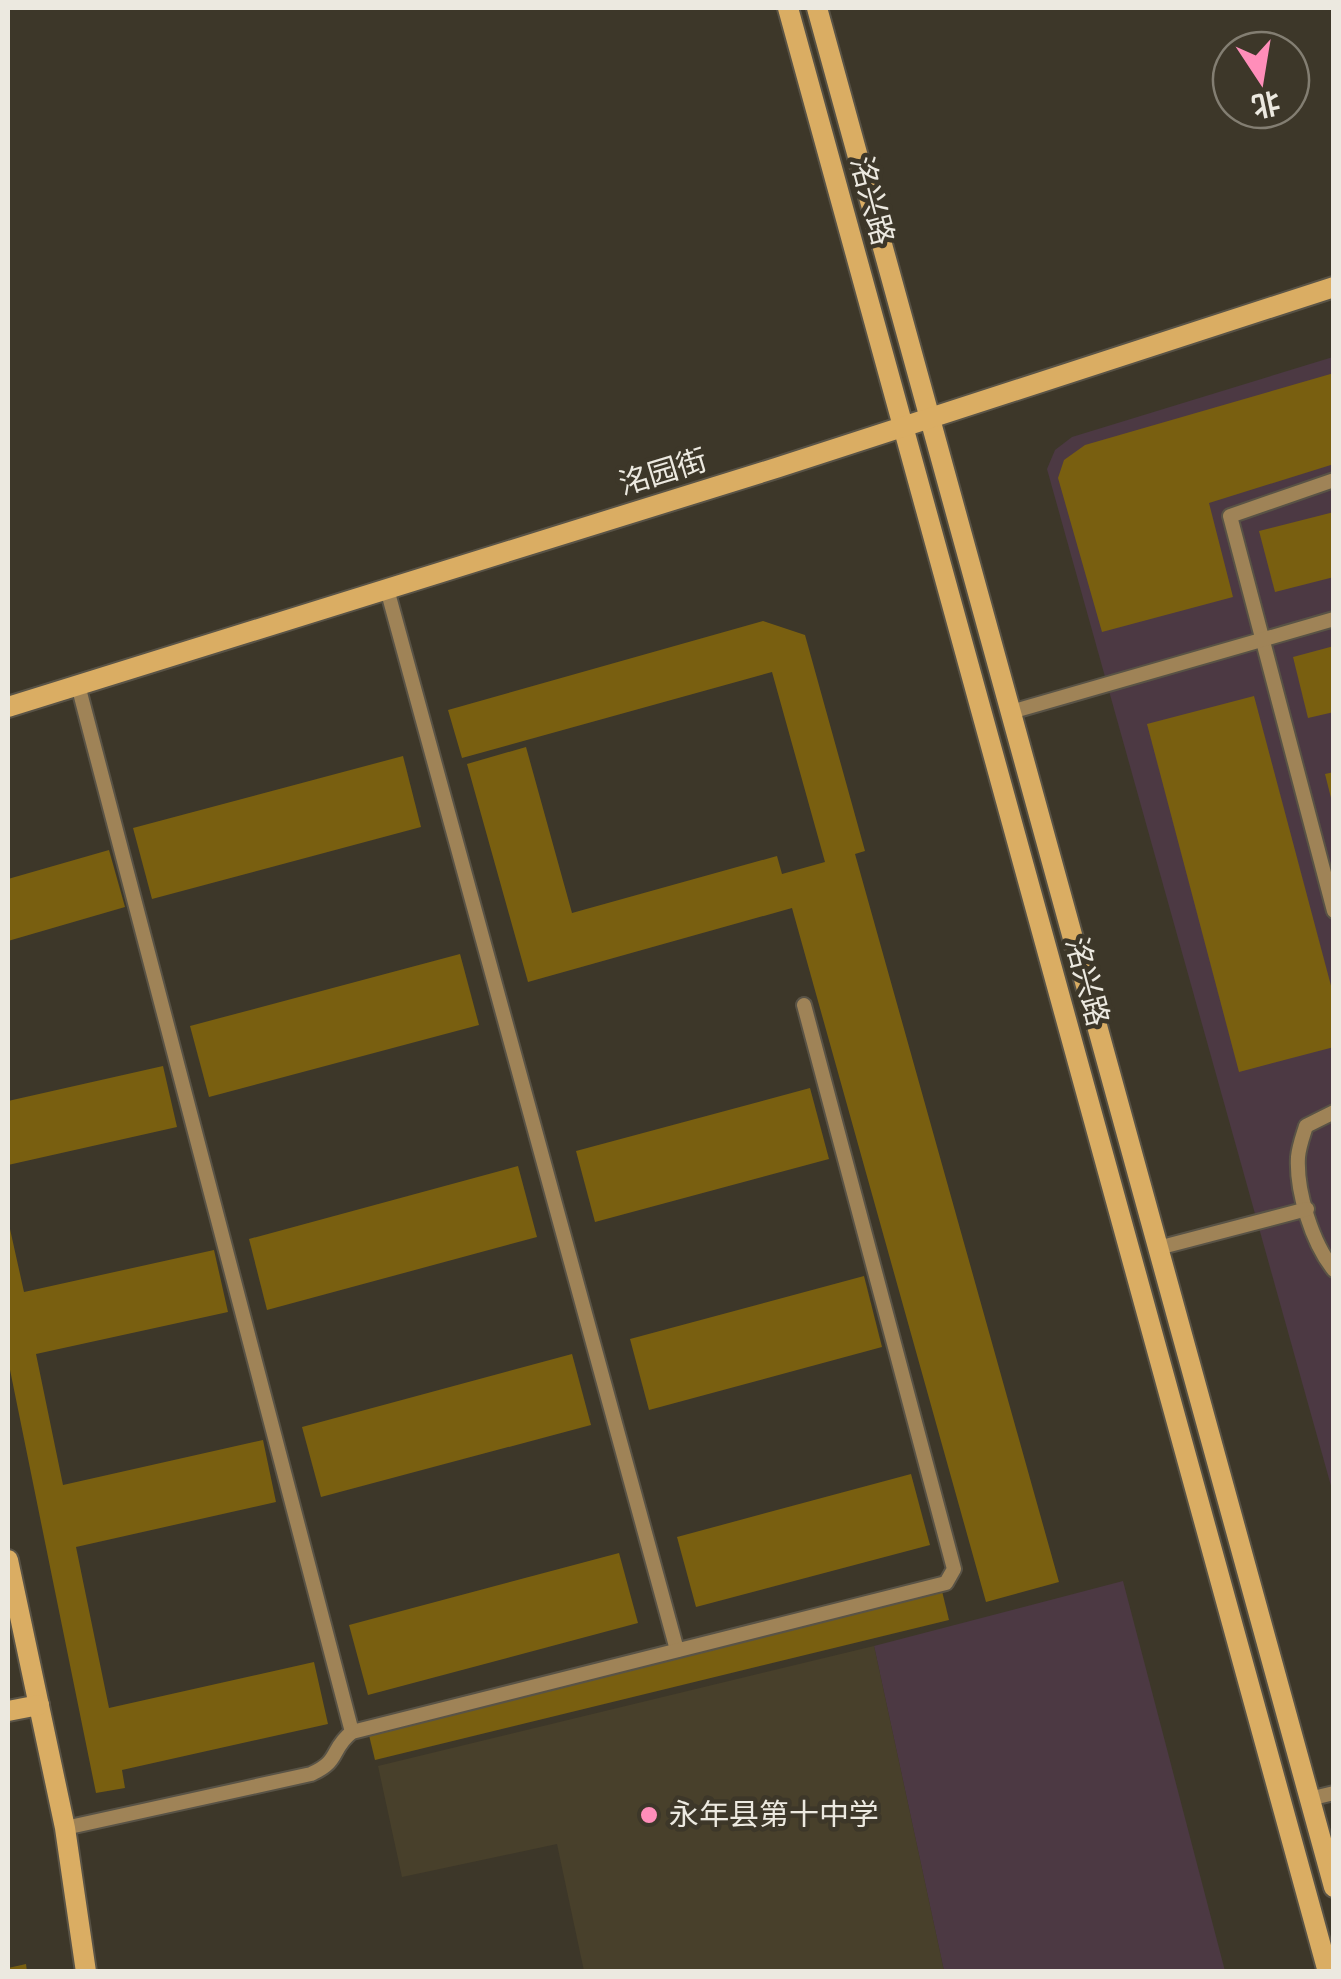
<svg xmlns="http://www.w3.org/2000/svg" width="1341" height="1979" viewBox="0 0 1341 1979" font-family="Signika,'Noto Sans SC',sans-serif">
  <rect width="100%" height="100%" fill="#3d3729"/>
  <g fill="#4c3943">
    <polygon points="1333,357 1333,1493 1047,469 1055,450 1072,437"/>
    <polygon points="1123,1581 1225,1971 944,1971 874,1646"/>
  </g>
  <polygon fill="#48402b" points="874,1646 944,1971 584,1971 557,1844 402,1877 378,1766"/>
  <g fill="#795f10">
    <polygon points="1334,373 1334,464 1209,503 1233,597 1102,632 1058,478 1064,460 1085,445"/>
    <polygon points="1334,512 1334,577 1275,592 1259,531"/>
    <polygon points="763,621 805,635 865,851 855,854 1059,1582 986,1602 792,908 528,982 467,764 526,747 572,913 777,856 782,874 825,862 772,672 462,758 448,710"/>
    <polygon points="1334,646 1334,712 1308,718 1293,657"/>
    <polygon points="1254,696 1334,997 1334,1047 1239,1072 1147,724"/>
    <polygon points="403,756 421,827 152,899 133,828"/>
    <polygon points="1334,772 1334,802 1332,802 1325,774"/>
    <polygon points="109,850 125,907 8,941 8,879"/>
    <polygon points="460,954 479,1025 209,1097 190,1026"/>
    <polygon points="163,1066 177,1127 8,1165 8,1101"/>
    <polygon points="810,1088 829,1159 595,1222 576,1151"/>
    <polygon points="518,1166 537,1237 267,1310 249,1239"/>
    <polygon points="8,1220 24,1292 214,1250 228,1312 36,1354 63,1485 263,1440 276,1502 76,1547 109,1708 314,1662 328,1724 122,1770 125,1788 96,1793 8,1360"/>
    <polygon points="864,1276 882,1347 649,1410 630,1339"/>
    <polygon points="572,1354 591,1425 321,1497 302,1427"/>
    <polygon points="911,1474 930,1545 696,1607 677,1537"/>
    <polygon points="619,1553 638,1623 368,1695 349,1625"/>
    <polygon points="942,1591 949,1620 375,1760 368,1731"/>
    <polygon points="26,1964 27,1972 8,1972 8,1968"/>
  </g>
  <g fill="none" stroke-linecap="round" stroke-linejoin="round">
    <defs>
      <g id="lane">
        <polyline points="1334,480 1230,516 1334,911"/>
        <polyline points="387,589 677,1650"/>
        <polyline points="78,685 352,1732"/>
        <polyline points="1011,712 1334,619"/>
        <path d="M1334,1112l-28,14c-3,10 -7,20 -8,31 -2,34 14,86 36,113"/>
        <polyline points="1158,1248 1307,1209"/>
        <polyline points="1309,1799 1334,1793"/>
        <path d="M65,1828l246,-54c30,-13 19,-25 41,-42l594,-149 8,-14 -150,-564"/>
      </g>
      <g id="secondary">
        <polyline points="788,8 1328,1972"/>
        <polyline points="817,8 1334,1887"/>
        <polyline points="8,707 776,468 1334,287"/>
        <polyline points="8,1560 65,1828 86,1972"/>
        <polyline points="8,1711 39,1705"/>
      </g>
    </defs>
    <use href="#lane" stroke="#595346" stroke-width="18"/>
    <use href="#secondary" stroke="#595346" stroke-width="24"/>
    <use href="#lane" stroke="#9f8357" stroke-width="14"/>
    <use href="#secondary" stroke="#daad63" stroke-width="20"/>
  </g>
  <circle fill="#ff8eba" stroke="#3d3729" stroke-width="4" cx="649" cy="1815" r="10"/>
  <g text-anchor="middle" stroke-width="9" stroke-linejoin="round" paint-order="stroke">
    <g font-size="30" fill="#ece9e0" stroke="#3d3729">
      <text transform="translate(872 201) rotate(75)" y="10">洺兴路</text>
      <text transform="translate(663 472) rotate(-17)" y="10">洺园街</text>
      <text transform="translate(1087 982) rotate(75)" y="10">洺兴路</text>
    </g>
    <g font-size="30" fill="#ece9e0" stroke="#3d3729" text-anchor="start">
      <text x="669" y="1825">永年县第十中学</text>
    </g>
  </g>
  <rect width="1341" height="1979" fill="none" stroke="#ece9e0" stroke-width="20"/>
  <g transform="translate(1261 80) rotate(168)"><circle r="48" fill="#3d3729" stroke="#837e72" stroke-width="2.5"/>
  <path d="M0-8L18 38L0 25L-18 38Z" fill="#ff8eba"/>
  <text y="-15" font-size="28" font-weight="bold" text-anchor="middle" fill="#ece9e0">北</text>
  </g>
</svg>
